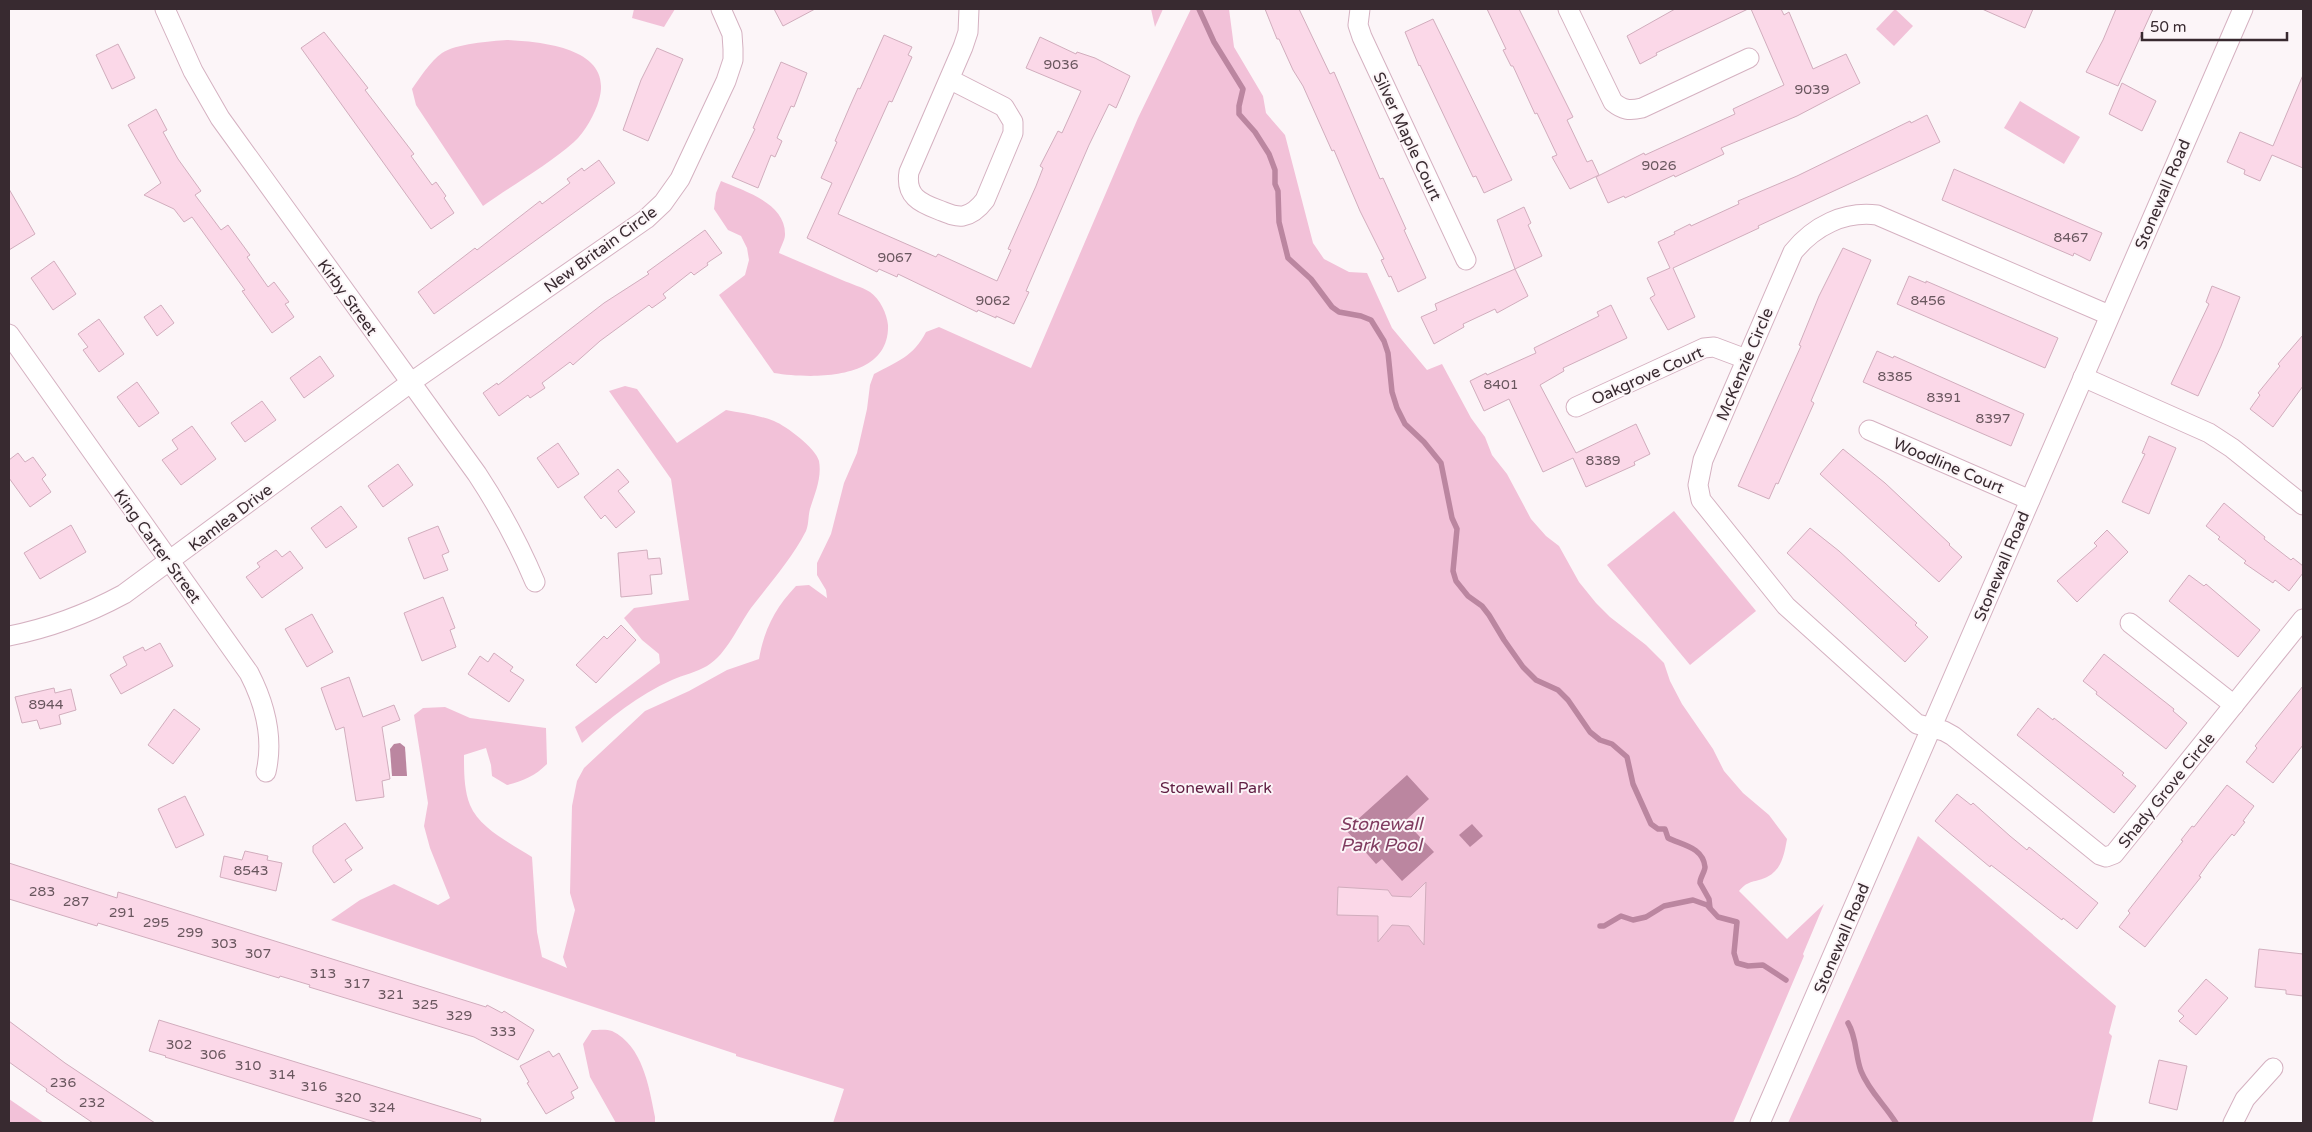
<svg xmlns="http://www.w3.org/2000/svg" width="2312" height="1132" viewBox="0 0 2312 1132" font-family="'Varela Round',sans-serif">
  <rect width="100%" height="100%" fill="#fcf5f8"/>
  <g fill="#f2c1d8">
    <polygon points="634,9 675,9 664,27 632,18"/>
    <polygon points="1151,9 1163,9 1155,27"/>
    <path d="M1191,9h38l5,38 29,49 3,17 19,22 28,108 11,16 25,13 18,1 25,55 35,42 15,-6 29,54 14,19 7,18 15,19 24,45 15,17 13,10 20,36 17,21 14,14 36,28 18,18 6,18 12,23 31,45 11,22 19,22 26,22 18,24c-3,16 -5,30 -20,38 -12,6 -18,2 -28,14l48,48 37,-35 -21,50 1,2 -71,167h-900l11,-34 -108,-33v-2l-405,-134 29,-20 34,-16 44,21 12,-7 -20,-50 -6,-22 4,-23 -14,-88 9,-7 22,-1 25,11 76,10 1,36c-12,12 -24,17 -40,21l-15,-9 -1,-11 -5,-17 -22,7c0,17 0,35 6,50 10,24 42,39 62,52l5,75 5,25 25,11 -4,-11 12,-47 -5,-17 2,-87 5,-25 7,-13 61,-57 44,-20 38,-21 32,-11c5,-29 16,-51 37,-73l13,-1 18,13 -1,-8 -9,-15v-12l14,-29 13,-51 13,-30 10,-44 3,-24 4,-11c24,-13 39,-17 52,-42l13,-5 92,41 107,-250z"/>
    <polygon points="1895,9 1913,26 1894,46 1876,29"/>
    <path d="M507,40c36,2 107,8 92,60 -4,14 -14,32 -25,42 -26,23 -63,44 -91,64l-67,-101 -4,-16c9,-13 18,-27 30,-36 13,-9 49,-12 65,-13z"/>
    <polygon points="2020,101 2080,137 2064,164 2004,128"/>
    <path d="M721,181c23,10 65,22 64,54 0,5 -5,13 -6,18 21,9 42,18 63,27 9,4 20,7 28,12 10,7 17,22 18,33 2,56 -76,54 -114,48l-55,-78 26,-20 4,-15 -2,-12 -6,-12 -13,-6 -14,-21 2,-16z"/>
    <path d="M625,386l12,3 40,54 49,-33c15,3 33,5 48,11 12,5 42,27 45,40 3,17 -4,32 -9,48 -2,7 -1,15 -4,22 -15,29 -36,52 -55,77 -13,18 -24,46 -44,58 -10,6 -24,9 -35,14 -34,15 -62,38 -90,63l-7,-16 85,-64 -1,-9 -17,-14 -18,-22 10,-10 55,-8 -18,-121 -62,-88z"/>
    <polygon points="1674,511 1756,611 1690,665 1607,565"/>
    <polygon points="1918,836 2116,1006 2109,1033 2112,1036 2092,1123 1788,1123"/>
    <path d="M592,1030c6,0 15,-1 20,1 31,15 37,56 43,86v6h-39l-26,-46 -7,-33z"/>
    <polygon points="9,1099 44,1123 9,1123"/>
  </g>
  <g fill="#bb86a0">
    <polygon points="400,743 405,747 407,776 392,776 390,749 394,744"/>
    <polygon points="1407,775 1429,799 1405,821 1434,852 1402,881 1382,859 1376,864 1346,830"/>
    <polygon points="1472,824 1483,836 1470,847 1459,835"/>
  </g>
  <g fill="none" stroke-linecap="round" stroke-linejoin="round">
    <g stroke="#bb86a0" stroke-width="5.5">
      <path d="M1199,9l15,33 29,47 -4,17v8l16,18 14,22 6,16v14l3,7 1,31 9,36 23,21 21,28 7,5 22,4 10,4 13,21 4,12 4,39 5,16 8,16 19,18 17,21 11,55 5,11 -4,42 3,10 12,15 14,10 7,9 15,25 19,27 13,13 22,10 10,10 22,32 10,8 12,4 15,13 6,27 18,40 7,5h7l3,9c14,7 35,9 37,29 0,5 -5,10 -5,16l9,16 1,9"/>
      <polyline points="1600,926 1604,926 1621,916 1633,920 1646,917 1664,906 1693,900 1707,905 1718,917 1737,922 1734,953 1737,963 1748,966 1763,965 1786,980"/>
      <path d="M1848,1023c9,15 7,32 13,48 8,20 24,34 35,52"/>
    </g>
  </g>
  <g fill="#fbd8e8" stroke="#d1adbd">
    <polygon points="774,9 815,9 783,26"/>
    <polygon points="1265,9 1299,9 1330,74 1334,72 1380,179 1383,178 1406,229 1404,230 1426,278 1398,292 1391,276 1389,277 1381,260 1384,259 1360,211 1334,150 1332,151 1303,86 1293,70 1279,39 1277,39"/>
    <polygon points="1487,9 1519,9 1573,117 1567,120 1587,162 1592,160 1599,175 1570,189 1552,157 1557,155 1537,113 1535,114 1513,66 1511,66 1503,50 1506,49"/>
    <polygon points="1675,9 1748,9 1656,53 1657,55 1640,64 1627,36"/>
    <polygon points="1751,9 1781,9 1784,15 1789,12 1813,69 1846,54 1860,83 1797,116 1721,148 1724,154 1675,177 1674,175 1625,198 1624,196 1608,203 1596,177 1644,153 1645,155 1735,114 1733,109 1784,85"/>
    <polygon points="1982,9 2033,9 2025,28"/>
    <polygon points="2116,9 2153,9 2118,86 2086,72 2103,40"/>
    <polygon points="1433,19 1512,180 1484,193 1476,176 1473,177 1420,65 1419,66 1405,32"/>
    <polygon points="324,32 368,88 365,90 414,154 411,156 432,185 436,182 446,196 444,198 454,213 431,229 301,48"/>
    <polygon points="884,35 912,47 908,55 912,57 892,102 889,101 838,214 936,257 938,254 997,281 1011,250 1008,249 1036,186 1043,168 1040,166 1058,131 1062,133 1081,91 1026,68 1040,37 1076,54 1077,52 1095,58 1130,76 1116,108 1109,104 1089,145 1026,291 1029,292 1014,324 996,316 996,318 978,310 977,312 898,274 897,277 879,269 877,272 807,238 832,183 821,178 837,142 835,141 850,106 858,88 860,89"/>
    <polygon points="118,44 135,78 112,89 96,55"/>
    <polygon points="657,48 683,59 648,141 623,130 641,80"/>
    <polygon points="781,62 807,73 794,107 791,106 777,138 782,141 775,157 771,155 758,188 732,177 755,129 753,128"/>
    <polygon points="2303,75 2303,168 2272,155 2260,181 2244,174 2245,170 2227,162 2240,132 2273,146"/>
    <polygon points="2122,83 2156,101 2142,131 2109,114"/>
    <polygon points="156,109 167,130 163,132 178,159 201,191 195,195 221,230 228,225 250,255 247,257 268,287 274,282 289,302 285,304 294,317 272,333 242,291 245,290 192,217 184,222 174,209 144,195 161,183 128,125"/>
    <polygon points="1927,115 1940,142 1758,226 1759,228 1673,268 1695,317 1668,330 1650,298 1655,295 1647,278 1670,268 1658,242 1675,234 1674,232 1690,224 1691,226 1739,204 1738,201 1797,176 1910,121 1911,123"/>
    <polygon points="599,160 615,183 434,314 418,292 475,248 477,250 540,201 542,204 570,183 567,179 582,168 584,171"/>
    <polygon points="1954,169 2102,233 2090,261 2074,253 2073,256 1942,200"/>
    <polygon points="9,189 35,234 9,250"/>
    <polygon points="1524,207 1531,223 1528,225 1542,256 1515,269 1497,220"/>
    <polygon points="705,230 722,253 707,263 708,265 694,275 691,272 663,294 666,298 652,308 649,305 600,341 573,365 570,362 542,383 545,388 530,398 528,395 499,416 483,393 497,383 498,385 604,303 649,274 647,272"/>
    <polygon points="1843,248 1871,260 1811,401 1814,403 1778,484 1776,483 1769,499 1738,486 1801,346 1799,345 1819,296"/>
    <polygon points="54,261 76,294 53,310 31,278"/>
    <polygon points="1515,269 1528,296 1497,313 1495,309 1463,324 1464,327 1434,344 1421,317 1437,310 1435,304"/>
    <polygon points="1909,276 1926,283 1926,281 2058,338 2045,368 1897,304"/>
    <polygon points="2212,286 2240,297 2221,346 2198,396 2171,384 2209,304 2206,302"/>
    <polygon points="161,305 174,323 157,336 144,317"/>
    <polygon points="1611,305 1627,338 1563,368 1564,371 1540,385 1576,453 1636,424 1650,454 1634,462 1635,465 1586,487 1573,458 1543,472 1509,399 1484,411 1470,381 1486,373 1487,375 1536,353 1534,348 1599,316 1597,312"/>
    <polygon points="99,319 124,354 99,372 83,350 88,347 78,334"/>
    <polygon points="2303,335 2303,386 2273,427 2250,409 2260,395 2258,393 2280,366 2278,364"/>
    <polygon points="1877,351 1893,358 1894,356 2024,414 2011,446 1863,382"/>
    <polygon points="320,356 334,376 304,398 290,378"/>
    <polygon points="137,382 159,413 139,427 117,397"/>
    <polygon points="262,401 276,420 245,442 231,423"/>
    <polygon points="192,426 216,459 181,485 162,460 178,449 172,440"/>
    <polygon points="2149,436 2176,448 2149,514 2122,502 2145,454 2142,453"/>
    <polygon points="558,443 579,474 558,488 537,458"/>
    <polygon points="1843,449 1885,483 1950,544 1949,545 1962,557 1939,582 1820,474"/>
    <polygon points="18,453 25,462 33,457 46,475 42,479 51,492 30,507 9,478 9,460"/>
    <polygon points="398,464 413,485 383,507 368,486"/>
    <polygon points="618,469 629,482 618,491 635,512 616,528 605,515 601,519 584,497"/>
    <polygon points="2224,503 2265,537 2264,539 2291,560 2293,558 2303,566 2303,573 2289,591 2275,580 2273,583 2244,563 2246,561 2218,539 2220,537 2206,526"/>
    <polygon points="341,506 357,527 326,548 311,528"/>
    <polygon points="71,525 86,552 40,579 24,553"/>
    <polygon points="438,526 449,552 442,555 448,570 424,579 408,538"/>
    <polygon points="1810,528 1839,551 1917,623 1915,625 1928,637 1905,662 1787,553"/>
    <polygon points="2107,530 2128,552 2077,602 2057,581 2097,546 2094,543"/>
    <polygon points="276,550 282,557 290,551 303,568 262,598 246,577 260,567 257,563"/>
    <polygon points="647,550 648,559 660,558 662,574 650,575 652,594 621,597 618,553"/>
    <polygon points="2189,575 2204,586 2206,584 2260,630 2238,657 2169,601"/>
    <polygon points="443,597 455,628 450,630 456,647 422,661 404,613"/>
    <polygon points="312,614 333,652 307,667 285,629"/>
    <polygon points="621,625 636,640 596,683 576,665 604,636 607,639"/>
    <polygon points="160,643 173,666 121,694 110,675 127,665 123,657 143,647 145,651"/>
    <polygon points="494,653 513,667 510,671 524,680 509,702 468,674 480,656 488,662"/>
    <polygon points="2104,654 2174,709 2173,711 2187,723 2166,749 2096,694 2097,692 2083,681"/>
    <polygon points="349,677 363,717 394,705 400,720 382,727 390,779 382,781 384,797 356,801 344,727 336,730 321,688"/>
    <polygon points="2303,686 2303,745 2273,783 2246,762 2257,748 2255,746"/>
    <polygon points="54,688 55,693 71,689 76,710 59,715 61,724 40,729 37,720 22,723 15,697"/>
    <polygon points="2038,708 2053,720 2054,718 2124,773 2122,775 2136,786 2114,813 2017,735"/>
    <polygon points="174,709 200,729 173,764 148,745"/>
    <polygon points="2227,785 2254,806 2243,821 2245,822 2234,836 2232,834 2209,862 2199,876 2201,877 2145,947 2119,927 2130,913 2128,911 2183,841 2181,840 2192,826 2194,827"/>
    <polygon points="1957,794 1971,805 1973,803 2010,836 2027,850 2029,847 2098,903 2077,929 2063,918 2062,920 1991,865 1990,867 1935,821"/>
    <polygon points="185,796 204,835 176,848 158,809"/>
    <polygon points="345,823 363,848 345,860 352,870 334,883 313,852 313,846"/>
    <polygon points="245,851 268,856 267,860 282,863 276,891 220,877 224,856 242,860"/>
    <polygon points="9,863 117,898 118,892 486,1007 487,1005 502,1013 504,1011 534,1030 518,1060 474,1037 309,987 310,985 280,976 279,978 98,923 97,926 9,899"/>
    <polygon points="1426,882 1424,945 1409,926 1392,925 1378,942 1378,916 1337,915 1338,887 1388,890 1392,896 1411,897"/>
    <polygon points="2259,949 2303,954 2303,996 2286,994 2286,990 2255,987"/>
    <polygon points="2206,979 2228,998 2196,1035 2179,1021 2184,1016 2178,1011"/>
    <polygon points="159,1020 481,1119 480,1123 378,1123 165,1057 166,1056 149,1051"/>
    <polygon points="9,1021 65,1063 155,1123 93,1123 46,1091 47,1089 9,1062"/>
    <polygon points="549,1051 553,1057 559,1053 578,1088 571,1092 574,1098 546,1114 527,1083 529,1082 520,1066"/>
    <polygon points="2159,1060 2187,1066 2177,1110 2149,1103"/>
  </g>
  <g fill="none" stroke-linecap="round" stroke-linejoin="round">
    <defs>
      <g id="minor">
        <path d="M165,9l28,62 27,47 257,356c23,35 42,70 58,108"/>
        <polyline points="1360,9 1358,25 1362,37 1466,260"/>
        <path d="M1568,9l45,93c10,8 16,9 29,6l107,-50"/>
        <path d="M951,80l53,27 9,15v11l-28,67c-6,8 -12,14 -22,16 -9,1 -16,-3 -24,-6 -19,-7 -34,-14 -30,-38l54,-125 5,-15 1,-23"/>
        <path d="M2109,315l-232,-100c-33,-4 -63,11 -84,37l-90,208 -5,25 3,15 85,106 131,118 27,7 9,5 147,119 6,2 8,-3 189,-235"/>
        <path d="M9,334l240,339c16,31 25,64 17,99"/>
        <polyline points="2083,377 2209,433 2232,448 2303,505"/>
        <polyline points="1576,407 1704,348 1714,347 1746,359"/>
        <polyline points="1869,430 2030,500"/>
        <polyline points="2130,623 2234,705"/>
        <path d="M9,636c41,-8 78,-22 115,-42l286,-211 236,-164 17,-16 17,-24 46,-98 7,-21v-11l-1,-15 -11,-25"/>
        <polyline points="1760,1123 2243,9"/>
        <polyline points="2233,1123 2245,1099 2273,1068"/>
      </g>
    </defs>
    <use href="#minor" stroke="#d5b1c1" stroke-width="21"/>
    <use href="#minor" stroke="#fff" stroke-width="19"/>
  </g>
  <g text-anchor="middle" stroke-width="4" stroke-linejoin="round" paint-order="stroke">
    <g font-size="14" fill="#69565e">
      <text x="1061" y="69">9036</text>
      <text x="1812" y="94">9039</text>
      <text x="1659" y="170">9026</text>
      <text x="2071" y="242">8467</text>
      <text x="895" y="262">9067</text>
      <text x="993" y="305">9062</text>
      <text x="1928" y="305">8456</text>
      <text x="1895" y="381">8385</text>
      <text x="1501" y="389">8401</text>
      <text x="1944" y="402">8391</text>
      <text x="1993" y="423">8397</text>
      <text x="1603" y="465">8389</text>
      <text x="46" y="709">8944</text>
      <text x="251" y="875">8543</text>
      <text x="42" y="896">283</text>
      <text x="76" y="906">287</text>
      <text x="122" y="917">291</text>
      <text x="156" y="927">295</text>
      <text x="190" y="937">299</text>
      <text x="224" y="948">303</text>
      <text x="258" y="958">307</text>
      <text x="323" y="978">313</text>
      <text x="357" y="988">317</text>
      <text x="391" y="999">321</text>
      <text x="425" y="1009">325</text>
      <text x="459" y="1020">329</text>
      <text x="503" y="1036">333</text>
      <text x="179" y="1049">302</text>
      <text x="213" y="1059">306</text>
      <text x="248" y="1070">310</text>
      <text x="282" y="1079">314</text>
      <text x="63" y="1087">236</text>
      <text x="314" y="1091">316</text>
      <text x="348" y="1102">320</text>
      <text x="92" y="1107">232</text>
      <text x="382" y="1112">324</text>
    </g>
    <g font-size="16" fill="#382a30" stroke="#fcf5f8">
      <text transform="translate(1408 136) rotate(65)" y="6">Silver Maple Court</text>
      <text transform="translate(2162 194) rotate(-67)" y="6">Stonewall Road</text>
      <text transform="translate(600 249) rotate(-36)" y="6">New Britain Circle</text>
      <text transform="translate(348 297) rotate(54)" y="6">Kirby Street</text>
      <text transform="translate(1744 364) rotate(-67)" y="6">McKenzie Circle</text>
      <text transform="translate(1647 375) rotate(-24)" y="6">Oakgrove Court</text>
      <text transform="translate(1949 465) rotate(23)" y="6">Woodline Court</text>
      <text transform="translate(230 517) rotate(-37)" y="6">Kamlea Drive</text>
      <text transform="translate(158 546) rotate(54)" y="6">King Carter Street</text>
      <text transform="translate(2001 566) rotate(-67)" y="6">Stonewall Road</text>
      <text transform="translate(2166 790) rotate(-51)" y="6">Shady Grove Circle</text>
      <text transform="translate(1841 938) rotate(-67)" y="6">Stonewall Road</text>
    </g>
    <g font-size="16" fill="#601f43" stroke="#fcf5f8">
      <text x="1216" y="793">Stonewall Park</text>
    </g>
    <g font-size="18" font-style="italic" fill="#803c60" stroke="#fcf5f8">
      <text x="1381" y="830">Stonewall<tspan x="1381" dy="21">Park Pool</tspan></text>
    </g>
  </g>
  <rect width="2312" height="1132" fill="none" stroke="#382a30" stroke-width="20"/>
  <path d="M2142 32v8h145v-8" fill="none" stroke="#382a30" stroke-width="2.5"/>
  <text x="2150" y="32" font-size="15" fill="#382a30" stroke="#fcf5f8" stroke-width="4" paint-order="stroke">50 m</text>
</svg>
